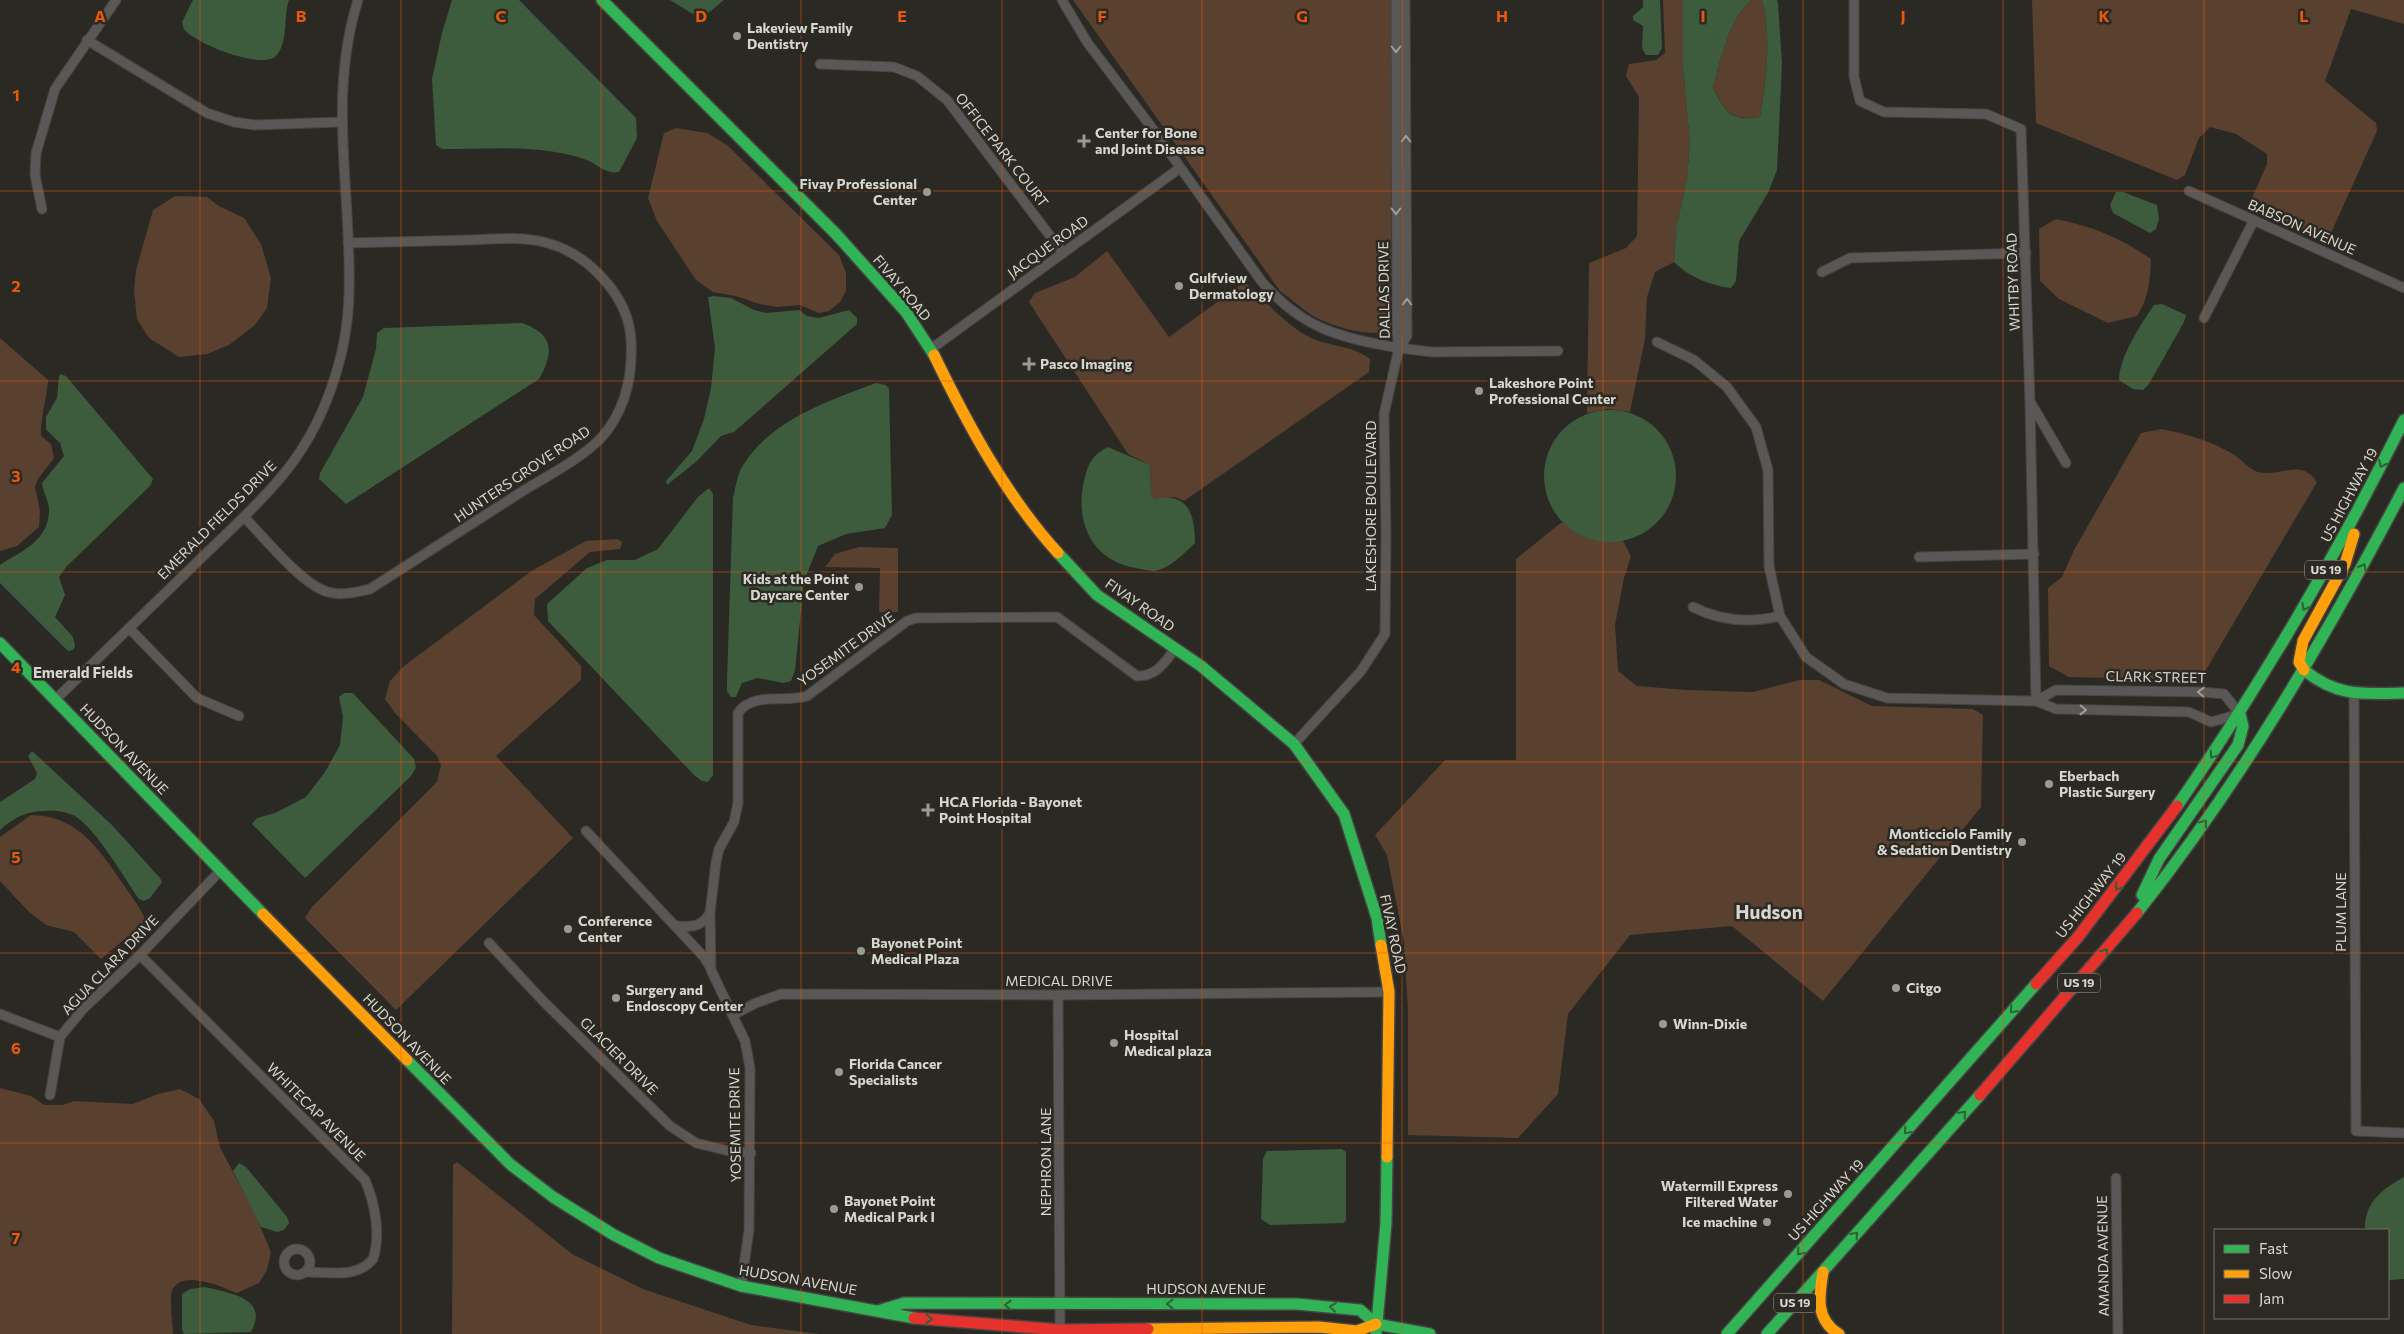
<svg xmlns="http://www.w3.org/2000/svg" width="2404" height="1334" viewBox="0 0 2404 1334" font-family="Commissioner,sans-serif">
  <rect width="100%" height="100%" fill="#2a2924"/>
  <g fill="#5a402f">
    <path d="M1073,0h318v330c-20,8 -52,-2 -72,-11 -14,-7 -26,-19 -39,-28z"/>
    <polygon points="1663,0 1683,0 1683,69 1690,142 1687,178 1676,229 1674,262 1655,272 1647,297 1645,339 1630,412 1608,409 1587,413 1589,263 1626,248 1637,236 1639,97 1626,76 1629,64 1656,60 1665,53"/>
    <path d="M1753,0h9c10,36 4,80 -2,117 -30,4 -34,-5 -47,-29 6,-23 18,-77 40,-88z"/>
    <polygon points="2032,0 2404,0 2404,24 2351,9 2325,81 2376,123 2377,131 2327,242 2249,205 2267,164 2267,154 2236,134 2210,127 2199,138 2185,175 2177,180 2036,123"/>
    <polygon points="676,128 707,133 727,145 839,255 846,273 846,291 840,302 829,311 819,313 800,305 777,307 759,304 736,296 713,292 696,280 657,221 648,198 664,133"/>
    <polygon points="175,196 207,197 219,206 244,218 261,244 271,278 267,308 255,325 229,345 207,354 179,357 149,338 137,319 134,291 136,270 153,210"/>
    <path d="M2056,219c36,7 65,19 95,40 -1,21 -2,39 -14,57l-29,7 -49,-24 -19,-18 -1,-52z"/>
    <path d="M1107,251l62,86 76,-55c21,19 41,44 66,56 20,9 41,7 59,21l-1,13 -185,129 -9,-4 -20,2 -4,-4 -1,-30 -22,-11 -99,-152 6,-9 40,-16z"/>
    <path d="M0,338l48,42c-1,19 -8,37 -7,56l10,8 3,14 -16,21 -3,8 5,24 -1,16 -22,19 -17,5z"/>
    <path d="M2162,429c25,5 49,12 71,25 9,5 16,16 25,18 23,5 43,-14 59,10l-117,198 -131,-3 -20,-11 -1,-78 14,-11 12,-27 67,-117z"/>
    <path d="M1562,522c22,16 34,20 61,19l8,15 -7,22 -9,47 3,46 19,15 50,4 66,2 46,-12h20l53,26 101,3 10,6 -2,92 -158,194 -91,-75 -102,9 -62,79 -10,80 -40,44 -110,-3v-124l-4,-69 -17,-87 -12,-20 70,-75h71v-201z"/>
    <polygon points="617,539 622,542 620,549 590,552 535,599 534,615 581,666 581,680 496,756 573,838 396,1010 305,918 311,908 437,782 441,765 437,756 395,713 385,699 390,681 404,666 533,570 586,541"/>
    <polygon points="859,547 898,548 898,612 879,612 880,568 825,567 835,554"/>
    <path d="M31,815c46,0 69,35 92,69 9,13 17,23 23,37l-45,38 -27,-27 -28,-7 -17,-13 -29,-31v-44z"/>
    <path d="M0,1088l31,8 13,9h19l11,-4 59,3 25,-10 22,-5 19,10 15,22 6,26 35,67 16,38 -4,18 -8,13 -22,10c-15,-6 -56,-25 -65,-2 -3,8 1,33 1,43h-173z"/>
    <polygon points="457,1162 572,1254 643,1289 751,1325 819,1334 452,1334 453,1165"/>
  </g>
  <g fill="#3d5c3e">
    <path d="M193,0h96c-6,16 0,42 -13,56 -14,14 -81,-12 -92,-27 -1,-2 -1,-4 -2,-7z"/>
    <path d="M452,0h67l117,118 1,20 -18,34c-13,3 -23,-9 -35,-13 -44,-15 -97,-10 -142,-10l-6,-4 -4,-66 10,-46z"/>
    <polygon points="670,0 724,0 701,19"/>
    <polygon points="1643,0 1660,0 1662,48 1658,55 1646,55 1642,48 1643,26 1633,20 1633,16 1643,7"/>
    <path d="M1683,0h70c-22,11 -34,65 -40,88 12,24 18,34 47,29 6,-37 12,-81 2,-117h15l1,4 4,59 -5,107 -9,23 -29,48 -3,40 -5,7c-22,-3 -42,-11 -57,-26l2,-33 11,-51 3,-36 -7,-73z"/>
    <polygon points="2116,192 2123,192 2157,205 2159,219 2156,229 2150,233 2113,213 2110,205"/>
    <polygon points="714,296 731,298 754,310 766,313 799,310 807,316 819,318 849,310 857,318 857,324 734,432 721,436 697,461 667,485 666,481 692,451 704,419 711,388 715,348 708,297"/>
    <path d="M2162,304l24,11 -2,7 -35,62 -6,6 -10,-1 -14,-9c0,-23 22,-56 35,-75z"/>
    <path d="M522,323c31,11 33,28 17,56l-193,125 -27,-25 1,-6 43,-76 13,-48 1,-16 7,-5z"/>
    <path d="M61,374l5,2 87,103 -3,7 -84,81 -7,10 6,18 -10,22 18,20 2,9 -2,4 -5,1 -68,-68v-18c22,-14 50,-25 49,-56 0,-7 -6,-17 -7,-26l22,-27 -4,-13 -14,-14v-12l11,-19 2,-22z"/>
    <path d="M876,383l10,2 3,4 3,126 -7,13 -39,6 -28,12 -14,35 -9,89 -4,11 -8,2 -25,-5 -16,5 -6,14h-5l-4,-6v-11l6,-183c3,-10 4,-22 9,-30 27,-46 86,-66 134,-84z"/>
    <circle cx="1610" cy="476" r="66"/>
    <path d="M1108,447l42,18 1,30 4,4c33,-7 40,15 40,44 -11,10 -24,25 -40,28 -6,0 -14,-2 -19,-3 -42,-7 -60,-42 -53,-82 4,-20 7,-30 25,-39z"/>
    <polygon points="709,488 713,494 713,775 708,782 702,781 694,775 548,621 547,604 587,568 607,560 635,560 658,549 698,497"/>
    <polygon points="344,693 353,693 414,759 416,768 411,776 305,878 252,824 257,818 275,813 306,797 325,772 340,745 343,717 339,697"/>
    <path d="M32,751l80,74 48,53 2,4 -12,16 -6,3 -5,-2c-16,-23 -42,-69 -64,-83 -9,-5 -20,-6 -30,-5 -18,0 -32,7 -45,19v-28l35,-23 2,-6 -9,-17z"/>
    <polygon points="1342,1149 1346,1152 1346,1220 1344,1223 1270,1225 1261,1219 1263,1159 1267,1151"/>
    <polygon points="239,1163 246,1167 287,1217 289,1223 284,1230 277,1232 261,1227 233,1171"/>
    <path d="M2404,1177v102l-16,1v-50h-23c-1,-27 17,-41 39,-53z"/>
    <path d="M205,1287c23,6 65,10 46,45l-67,2 -2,-4v-36l8,-5z"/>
  </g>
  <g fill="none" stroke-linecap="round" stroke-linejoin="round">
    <defs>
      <g id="street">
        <path d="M1062,0l25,42 68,90 107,150c42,48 77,55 137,66l-15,66 2,120 -1,100 -24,37 -67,73"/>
        <polyline points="1396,0 1397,333 1399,348"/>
        <polyline points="1854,0 1854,77 1860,101 1884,112 1986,114 2021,129 2030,403 2036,701"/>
        <polyline points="87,40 207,113 234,122 255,125 340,122"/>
        <polyline points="820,64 894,67 917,76 947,100 1063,253"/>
        <polyline points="2189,191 2404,288"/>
        <polyline points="42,209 35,175 36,153 55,89 116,0"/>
        <polyline points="1822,272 1850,258 2026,253"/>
        <polyline points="2204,318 2254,220"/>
        <polyline points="1657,342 1694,360 1727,387 1756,427 1768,470 1769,566 1780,616 1806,657 1844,684 1887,698 2036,701 2056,709 2189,712 2211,722 2240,714 2224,694 2202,692 2056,690 2036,701"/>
        <polyline points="1399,348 1407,336 1405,0"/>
        <polyline points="1399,348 1432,352 1558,351"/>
        <polyline points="931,349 1180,168"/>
        <polyline points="2031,403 2066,463"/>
        <path d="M244,517c20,20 58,68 84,75 14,4 28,0 42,-3 52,-33 104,-67 156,-100 23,-14 56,-31 75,-51 25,-28 32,-62 30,-98 -2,-43 -42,-86 -84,-97 -25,-7 -52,-4 -78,-3 -41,1 -81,2 -121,3"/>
        <polyline points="1919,557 2034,554"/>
        <path d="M1693,607c27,14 57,16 87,9"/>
        <polyline points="129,628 197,698 239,716"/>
        <polyline points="2354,693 2356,1131 2404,1133"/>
        <path d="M56,699c44,-43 88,-85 132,-128 31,-31 66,-61 94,-95 42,-50 66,-120 67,-184 3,-100 -22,-193 9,-292"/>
        <polyline points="586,831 704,957 710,967"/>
        <path d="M675,926c16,1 26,2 35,-13"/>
        <polyline points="489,943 543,1001 670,1126 696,1143 729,1151 751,1153"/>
        <path d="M140,955l225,225c10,23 16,55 8,79 -16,20 -44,13 -68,13"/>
        <polyline points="1058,995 1060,1330"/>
        <polyline points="0,1014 60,1037"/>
        <polyline points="733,1015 756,1003 781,994 1058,995 1389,992"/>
        <polyline points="50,1095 60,1037 83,1009 140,955 220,871"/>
        <polyline points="2116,1178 2118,1334"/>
        <circle cx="297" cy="1262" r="13"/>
        <path d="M741,1286l8,-56 1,-162 -5,-27 -34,-71 -1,-57 6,-51 3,-13 15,-27 4,-19v-90c15,-22 47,-10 69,-17l100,-75 9,-3 141,-1 80,59c20,0 27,-13 38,-27"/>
      </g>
      <g id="fast">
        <polyline points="602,0 836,234 906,312 934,355"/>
        <polyline points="1058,553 1097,595 1201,666 1294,744 1344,814 1377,918 1381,945"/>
        <polyline points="0,643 263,914"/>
        <path d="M2304,670c33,27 59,24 100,23"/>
        <path d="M2177,806c85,-123 160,-251 227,-386"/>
        <polyline points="2142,895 2159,859 2238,745 2243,726 2240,714"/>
        <path d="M2137,913c104,-131 189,-276 267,-425"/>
        <polyline points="407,1060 510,1164 553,1197 614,1235 659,1258 741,1286 914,1318"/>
        <polyline points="881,1310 904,1303 1297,1304 1360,1310 1376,1324 1430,1334"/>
        <polyline points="1376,1334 1386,1223 1387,1157"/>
        <polyline points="1727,1334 2036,984"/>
        <polyline points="1767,1334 1980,1095"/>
      </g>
      <g id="slow">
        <path d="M934,355c33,68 72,141 124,198"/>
        <polyline points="2304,670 2299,662 2303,641 2345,564 2354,534"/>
        <polyline points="263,914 407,1060"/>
        <polyline points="1381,945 1389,992 1387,1157"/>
        <path d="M1823,1272c-4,24 -8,48 16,62"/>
        <polyline points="1148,1329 1319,1327 1357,1331 1376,1324"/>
      </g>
      <g id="jam">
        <polyline points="2036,984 2078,937 2177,806"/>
        <polyline points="1980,1095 2137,913"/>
        <polyline points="914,1318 1060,1330 1148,1329"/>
      </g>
    </defs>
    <use href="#street" stroke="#454441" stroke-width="11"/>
    <use href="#fast" stroke="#454441" stroke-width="14"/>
    <use href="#slow" stroke="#454441" stroke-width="14"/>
    <use href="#jam" stroke="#454441" stroke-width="14"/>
    <use href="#street" stroke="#595856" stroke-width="9"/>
    <use href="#fast" stroke="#30b455" stroke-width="11"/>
    <use href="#slow" stroke="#ff9f0a" stroke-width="11"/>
    <use href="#jam" stroke="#e5322d" stroke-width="11"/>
  </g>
  <defs><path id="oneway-chevron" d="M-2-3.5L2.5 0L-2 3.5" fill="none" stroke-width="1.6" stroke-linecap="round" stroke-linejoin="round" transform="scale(1.25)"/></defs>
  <g stroke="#9e9e9a">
    <use href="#oneway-chevron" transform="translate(1396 49) rotate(90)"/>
    <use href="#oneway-chevron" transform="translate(1406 139) rotate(-90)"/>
    <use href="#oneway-chevron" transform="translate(1396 211) rotate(90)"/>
    <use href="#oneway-chevron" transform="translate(1407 302) rotate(-90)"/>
    <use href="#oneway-chevron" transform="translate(2201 692) rotate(-177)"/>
    <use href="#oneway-chevron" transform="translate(2083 710) rotate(1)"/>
  </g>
  <g stroke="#2e6136">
    <use href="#oneway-chevron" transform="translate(2382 464) rotate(117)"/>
    <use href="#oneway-chevron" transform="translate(2363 567) rotate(-62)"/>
    <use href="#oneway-chevron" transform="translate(2305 607) rotate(119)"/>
    <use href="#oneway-chevron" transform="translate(2213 755) rotate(124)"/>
    <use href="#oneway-chevron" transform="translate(2204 823) rotate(-54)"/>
    <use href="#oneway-chevron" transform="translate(2118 887) rotate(128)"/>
    <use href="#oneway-chevron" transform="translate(2105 952) rotate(-51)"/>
    <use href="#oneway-chevron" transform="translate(2013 1010) rotate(131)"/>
    <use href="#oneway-chevron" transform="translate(1963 1114) rotate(-49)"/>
    <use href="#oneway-chevron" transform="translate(1907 1131) rotate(131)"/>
    <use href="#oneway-chevron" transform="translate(1855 1235) rotate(-48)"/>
    <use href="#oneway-chevron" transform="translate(1800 1252) rotate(132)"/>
    <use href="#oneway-chevron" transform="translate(1170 1304) rotate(180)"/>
    <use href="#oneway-chevron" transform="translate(1008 1305) rotate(-179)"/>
    <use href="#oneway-chevron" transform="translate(1333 1307) rotate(-174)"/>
    <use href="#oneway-chevron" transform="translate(929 1319) rotate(5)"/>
  </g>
  <path fill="none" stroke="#e8590c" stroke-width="1" stroke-opacity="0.55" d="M200,0v1334M401,0v1334M601,0v1334M801,0v1334M1002,0v1334M1202,0v1334M1402,0v1334M1603,0v1334M1803,0v1334M2003,0v1334M2204,0v1334M0,191h2404M0,381h2404M0,572h2404M0,762h2404M0,953h2404M0,1143h2404"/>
  <g fill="#9a9a94" stroke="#2c2a22" stroke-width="2">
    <circle cx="737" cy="36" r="5"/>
    <path d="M1081.5 133.5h5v5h5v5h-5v5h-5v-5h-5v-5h5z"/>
    <circle cx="927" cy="192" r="5"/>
    <circle cx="1179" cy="286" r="5"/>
    <path d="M1026.5 356.5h5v5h5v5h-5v5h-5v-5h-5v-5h5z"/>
    <circle cx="1479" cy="391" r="5"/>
    <circle cx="859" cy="587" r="5"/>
    <circle cx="2049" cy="784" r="5"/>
    <path d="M925.5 802.5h5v5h5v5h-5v5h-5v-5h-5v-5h5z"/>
    <circle cx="2022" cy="842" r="5"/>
    <circle cx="568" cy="929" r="5"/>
    <circle cx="861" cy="951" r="5"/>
    <circle cx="1896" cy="988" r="5"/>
    <circle cx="616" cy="998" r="5"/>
    <circle cx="1663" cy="1024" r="5"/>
    <circle cx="1114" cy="1043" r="5"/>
    <circle cx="839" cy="1072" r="5"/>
    <circle cx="1788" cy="1194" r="5"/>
    <circle cx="834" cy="1209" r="5"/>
    <circle cx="1767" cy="1222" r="5"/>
  </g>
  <g text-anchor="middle" stroke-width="5" stroke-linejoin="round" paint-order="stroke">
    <g fill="#2c2a22" stroke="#a4a39c" stroke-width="1">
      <rect x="2305" y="560.5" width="42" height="19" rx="4"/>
      <rect x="2058" y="973.5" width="42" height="19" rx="4"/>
      <rect x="1774" y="1293.5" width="42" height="19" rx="4"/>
    </g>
    <g font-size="12" font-weight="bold" fill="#d7d7d1">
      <text x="2326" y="574">US 19</text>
      <text x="2079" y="987">US 19</text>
      <text x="1795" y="1307">US 19</text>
    </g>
    <g font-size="14" font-weight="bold" fill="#d7d7d1" stroke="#2c2a22" text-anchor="start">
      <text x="747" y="33">Lakeview Family<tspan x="747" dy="16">Dentistry</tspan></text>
      <text x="1095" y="138">Center for Bone<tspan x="1095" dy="16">and Joint Disease</tspan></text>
      <text x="917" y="189" text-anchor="end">Fivay Professional<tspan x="917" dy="16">Center</tspan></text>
      <text x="1189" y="283">Gulfview<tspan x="1189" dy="16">Dermatology</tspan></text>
      <text x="1040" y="369">Pasco Imaging</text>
      <text x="1489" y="388">Lakeshore Point<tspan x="1489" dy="16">Professional Center</tspan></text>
      <text x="849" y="584" text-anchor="end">Kids at the Point<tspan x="849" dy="16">Daycare Center</tspan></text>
      <text x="2059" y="781">Eberbach<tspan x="2059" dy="16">Plastic Surgery</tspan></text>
      <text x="939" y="807">HCA Florida - Bayonet<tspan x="939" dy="16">Point Hospital</tspan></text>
      <text x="2012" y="839" text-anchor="end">Monticciolo Family<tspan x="2012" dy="16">&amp; Sedation Dentistry</tspan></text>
      <text x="578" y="926">Conference<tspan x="578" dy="16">Center</tspan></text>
      <text x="871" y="948">Bayonet Point<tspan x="871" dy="16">Medical Plaza</tspan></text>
      <text x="1906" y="993">Citgo</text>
      <text x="626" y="995">Surgery and<tspan x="626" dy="16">Endoscopy Center</tspan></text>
      <text x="1673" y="1029">Winn-Dixie</text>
      <text x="1124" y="1040">Hospital<tspan x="1124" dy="16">Medical plaza</tspan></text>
      <text x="849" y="1069">Florida Cancer<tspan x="849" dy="16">Specialists</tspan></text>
      <text x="1778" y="1191" text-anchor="end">Watermill Express<tspan x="1778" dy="16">Filtered Water</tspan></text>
      <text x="844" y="1206">Bayonet Point<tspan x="844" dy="16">Medical Park I</tspan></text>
      <text x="1757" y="1227" text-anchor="end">Ice machine</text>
    </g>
    <g font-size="14" fill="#d7d7d1" stroke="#2c2a22">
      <text transform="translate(1002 150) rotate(52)" y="5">OFFICE PARK COURT</text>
      <text transform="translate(2302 227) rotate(24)" y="5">BABSON AVENUE</text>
      <text transform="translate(1048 247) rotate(-36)" y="5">JACQUE ROAD</text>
      <text transform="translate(2013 282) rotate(-92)" y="5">WHITBY ROAD</text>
      <text transform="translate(902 288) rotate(50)" y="5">FIVAY ROAD</text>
      <text transform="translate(1384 290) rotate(-91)" y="5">DALLAS DRIVE</text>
      <text transform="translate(522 474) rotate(-34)" y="5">HUNTERS GROVE ROAD</text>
      <text transform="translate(2349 495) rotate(-62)" y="5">US HIGHWAY 19</text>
      <text transform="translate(1371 506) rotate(-90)" y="5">LAKESHORE BOULEVARD</text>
      <text transform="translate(217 520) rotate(-45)" y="5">EMERALD FIELDS DRIVE</text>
      <text transform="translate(1140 605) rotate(35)" y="5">FIVAY ROAD</text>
      <text transform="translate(846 649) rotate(-36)" y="5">YOSEMITE DRIVE</text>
      <text transform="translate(2156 677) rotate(1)" y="5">CLARK STREET</text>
      <text transform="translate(124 749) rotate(46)" y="5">HUDSON AVENUE</text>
      <text transform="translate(2091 895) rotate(-52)" y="5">US HIGHWAY 19</text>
      <text transform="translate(2341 912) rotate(-90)" y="5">PLUM LANE</text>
      <text transform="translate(1393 934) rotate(78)" y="5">FIVAY ROAD</text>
      <text transform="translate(110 965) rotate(-46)" y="5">AGUA CLARA DRIVE</text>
      <text x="1059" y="986">MEDICAL DRIVE</text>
      <text transform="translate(407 1039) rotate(46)" y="5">HUDSON AVENUE</text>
      <text transform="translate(619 1056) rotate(45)" y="5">GLACIER DRIVE</text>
      <text transform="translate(316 1112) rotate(45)" y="5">WHITECAP AVENUE</text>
      <text transform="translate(735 1125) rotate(-91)" y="5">YOSEMITE DRIVE</text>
      <text transform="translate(1046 1162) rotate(-90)" y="5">NEPHRON LANE</text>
      <text transform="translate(1826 1200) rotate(-48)" y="5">US HIGHWAY 19</text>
      <text transform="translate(2103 1256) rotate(-91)" y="5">AMANDA AVENUE</text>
      <text transform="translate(798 1280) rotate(10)" y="5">HUDSON AVENUE</text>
      <text x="1206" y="1294">HUDSON AVENUE</text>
    </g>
    <g font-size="15" font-weight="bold" fill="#d7d7d1" stroke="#2c2a22">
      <text x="83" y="678">Emerald Fields</text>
    </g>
    <g font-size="19" font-weight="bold" fill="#d7d7d1" stroke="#2c2a22">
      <text x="1769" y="919">Hudson</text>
    </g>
  </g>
  <g font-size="16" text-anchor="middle" font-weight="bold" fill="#e8590c" stroke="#2c2a22" stroke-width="5" stroke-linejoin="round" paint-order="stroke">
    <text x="100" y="22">A</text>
    <text x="301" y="22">B</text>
    <text x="501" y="22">C</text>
    <text x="701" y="22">D</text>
    <text x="902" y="22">E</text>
    <text x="1102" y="22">F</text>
    <text x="1302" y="22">G</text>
    <text x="1502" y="22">H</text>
    <text x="1703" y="22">I</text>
    <text x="1903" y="22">J</text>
    <text x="2104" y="22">K</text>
    <text x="2304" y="22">L</text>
    <text x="16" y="101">1</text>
    <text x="16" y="292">2</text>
    <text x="16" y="482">3</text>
    <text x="16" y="673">4</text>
    <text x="16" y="863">5</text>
    <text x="16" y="1054">6</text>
    <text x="16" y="1244">7</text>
  </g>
  <rect x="2214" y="1229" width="175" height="90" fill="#2c2a22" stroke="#706f68"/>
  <rect x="2224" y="1245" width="25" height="8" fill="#30b455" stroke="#706f68"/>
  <text x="2259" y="1254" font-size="15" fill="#d7d7d1">Fast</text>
  <rect x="2224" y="1270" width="25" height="8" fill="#ff9f0a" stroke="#706f68"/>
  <text x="2259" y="1279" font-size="15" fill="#d7d7d1">Slow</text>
  <rect x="2224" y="1295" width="25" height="8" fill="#e5322d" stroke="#706f68"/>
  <text x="2259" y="1304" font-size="15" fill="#d7d7d1">Jam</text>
</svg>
